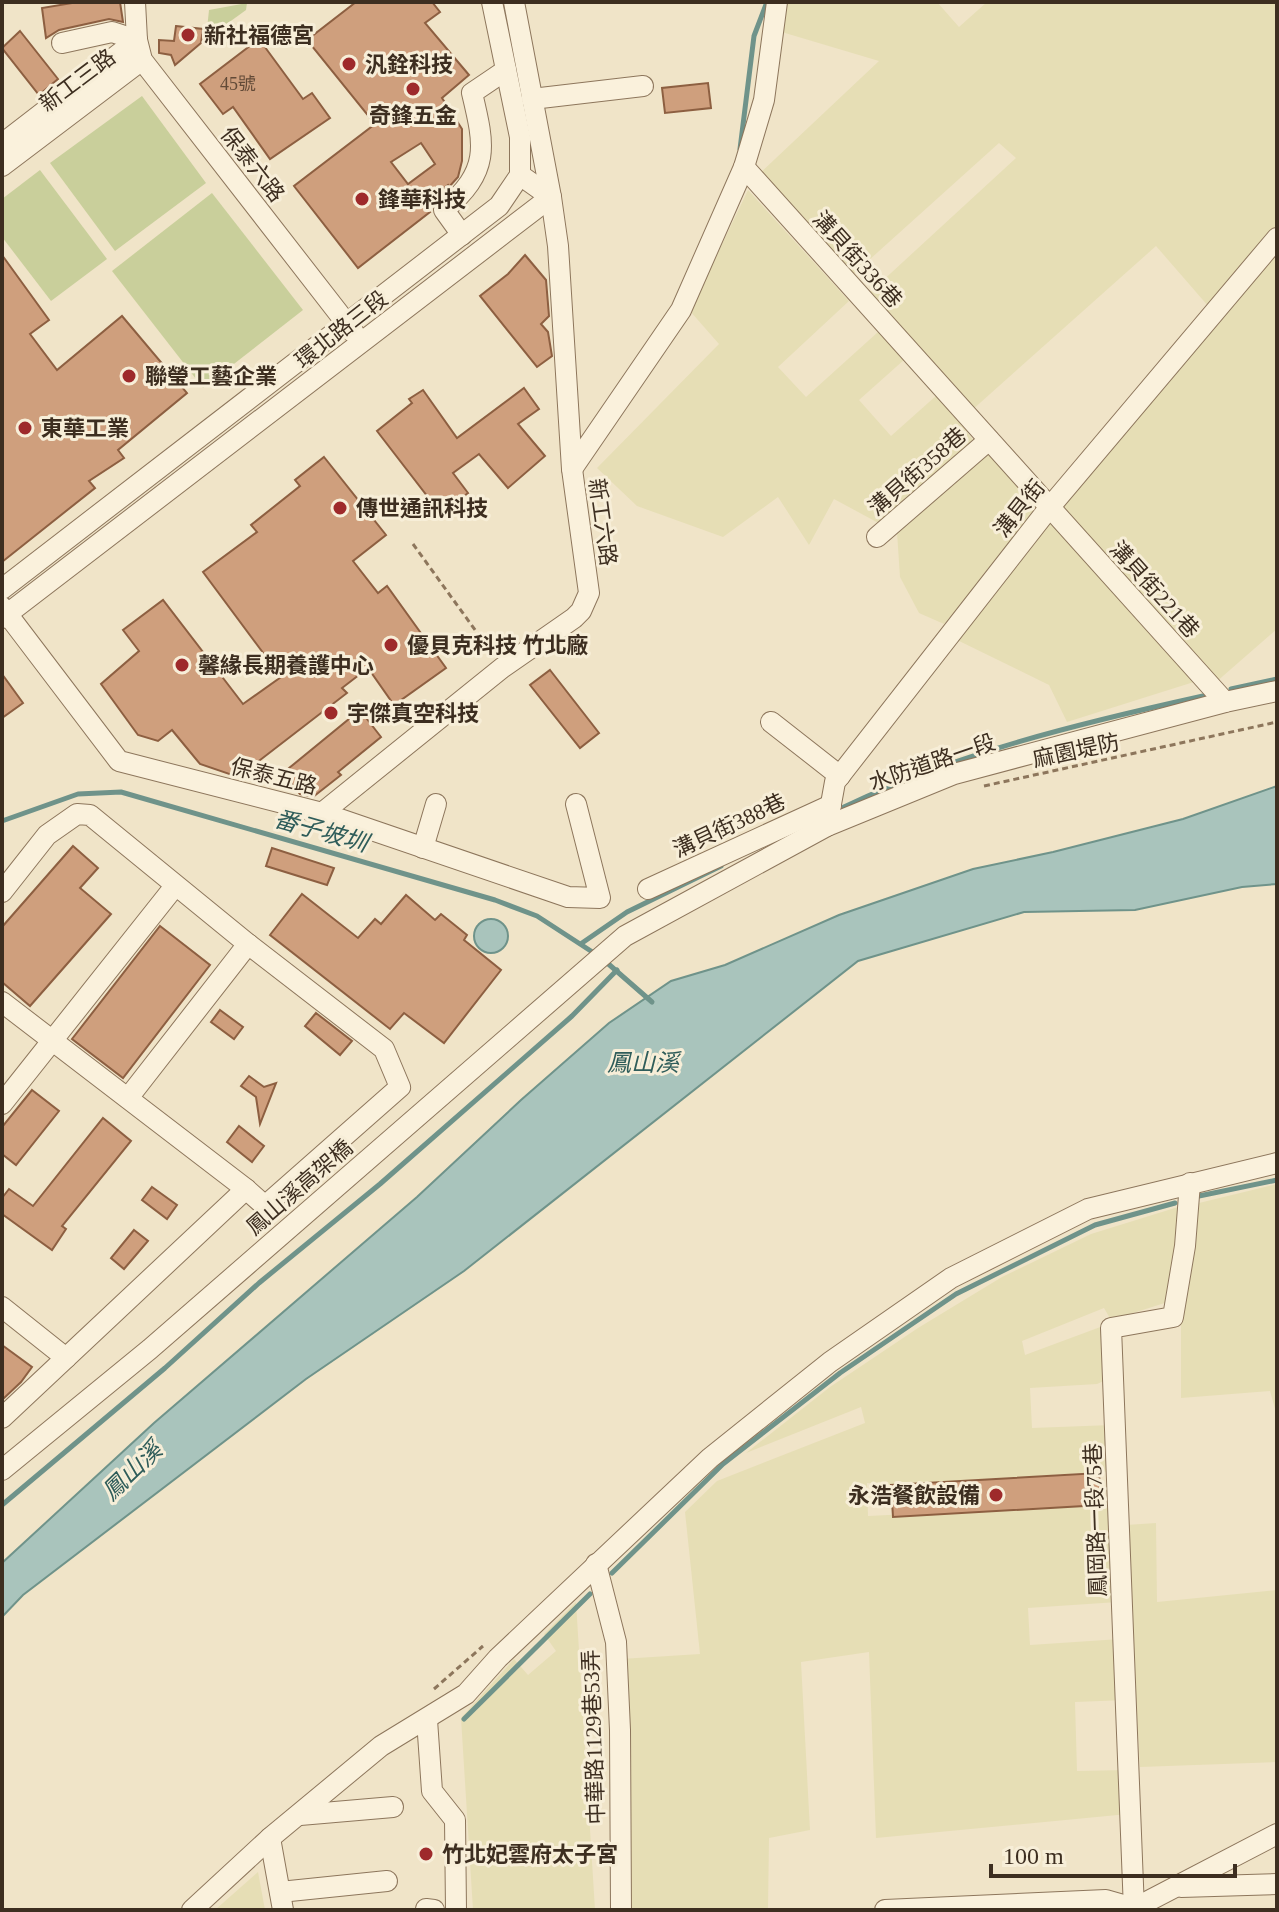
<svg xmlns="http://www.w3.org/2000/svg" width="1279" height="1912" viewBox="0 0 1279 1912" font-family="'Times New Roman','Noto Sans TC',serif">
  <rect width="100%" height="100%" fill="#f0e4c8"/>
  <g fill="#e6deb5">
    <polygon points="784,2 937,2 959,27 987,2 1275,2 1277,5 1277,226 1209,307 1156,246 971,411 866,296 1016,158 999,143 848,279 757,176 879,61 775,30"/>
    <polygon points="748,190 849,301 778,367 806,397 878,332 905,359 859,400 891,436 937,395 975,442 884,526 834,499 809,545 778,497 723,537 637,506 597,468 719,344 690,311"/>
    <polygon points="1277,250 1277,629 1215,683 1058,512"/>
    <polygon points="986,450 1041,510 944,624 919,613 900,577 897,532"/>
    <polygon points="1050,519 1197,681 1067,722 1049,685 955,639"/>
    <polygon points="1277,1184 1277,1416 1270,1391 1181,1398 1181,1326 1199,1203"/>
    <polygon points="1178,1207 1171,1301 1111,1320 1104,1308 1022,1341 1025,1355 1103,1326 1108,1379 1097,1384 1030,1388 1032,1428 1112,1425 1115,1471 891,1485 867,1483 868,1516 1108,1504 1118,1602 1028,1608 1030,1645 1120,1639 1126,1700 1075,1702 1077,1771 1128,1770 1128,1814 876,1838 869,1652 801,1662 810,1830 769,1838 768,1908 628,1910 621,1659 700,1654 685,1512 717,1481 865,1423 861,1407 746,1453 830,1387 918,1328 1002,1277 1091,1234"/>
    <polygon points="1156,1523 1157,1602 1277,1590 1277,1762 1140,1767 1126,1525"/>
    <polygon points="576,1602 595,1910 473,1910 461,1718 514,1659 528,1675 556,1651 544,1634"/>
    <polygon points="258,1872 265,1910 215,1910"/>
  </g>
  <g fill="#c9cf9b">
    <polygon points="247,3 246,10 206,39 209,10"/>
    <polygon points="142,96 206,183 115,251 50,163"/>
    <polygon points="40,170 107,259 51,301 2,237 2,199"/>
    <polygon points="212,193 303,310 203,388 112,271"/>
  </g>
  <g fill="#a9c4bc" stroke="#6f938a" stroke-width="2">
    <polygon points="1277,786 1277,884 1242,887 1135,910 1024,912 858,961 464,1271 306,1379 23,1595 2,1617 2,1563 154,1423 417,1197 521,1100 609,1023 671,981 725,965 839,915 973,869 1053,852 1183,819"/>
    <circle cx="491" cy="936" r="17"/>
  </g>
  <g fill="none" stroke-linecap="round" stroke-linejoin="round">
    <g stroke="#6f938a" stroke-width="5">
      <polyline points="740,149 754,36 767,2"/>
      <polyline points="1231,689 1277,679"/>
      <path d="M844,807c113,-54 237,-84 359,-111"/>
      <polyline points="2,821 78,794 121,792 495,900 537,916 597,955"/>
      <polyline points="582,943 627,912 721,866"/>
      <polyline points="605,961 652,1002"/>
      <polyline points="1199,1196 1277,1180"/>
      <polyline points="2,1505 165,1368 259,1283 380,1184 572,1016 617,970"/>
      <polyline points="612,1573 723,1464 840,1373 956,1294 1095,1225 1175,1203"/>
      <polyline points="464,1719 590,1594"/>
    </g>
  </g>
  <g fill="#cf9f7d" stroke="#8d5f41" stroke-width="2" fill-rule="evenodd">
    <polygon points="78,2 120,2 123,22 109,19 59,30 46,38 42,8"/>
    <path d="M356,2h76l8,10 -15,11 44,52 -27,23 20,31v32l-4,16 -9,10 -1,-2 -25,18 7,9 -72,56 -64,-82 81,-62 -68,-84zM421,143l14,21 -27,20 -17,-22z"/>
    <polygon points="176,26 203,29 201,43 175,65 171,55 159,53 159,40 174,41"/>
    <polygon points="20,31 58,79 39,95 2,48"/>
    <polygon points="259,39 303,99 312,93 330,118 270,159 233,107 223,114 200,84"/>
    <polygon points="708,83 711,108 665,113 662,88"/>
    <polygon points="2,255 49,320 30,334 57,370 122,316 187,393 118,450 124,458 89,481 95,488 2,562"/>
    <polygon points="525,255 546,280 549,316 541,324 548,332 552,356 537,367 480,296 508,274"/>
    <polygon points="524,388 539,409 518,424 545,456 508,488 479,454 453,473 468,493 441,514 377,431 412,403 409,399 423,390 457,438"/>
    <polygon points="324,457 386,535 353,561 378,593 387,586 446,668 394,705 368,668 342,688 347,693 238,777 200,764 172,730 158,741 138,735 101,684 139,651 123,630 163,600 243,704 281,677 203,572 257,532 251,525 300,486 295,480"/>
    <polygon points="550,670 599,733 580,748 530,685"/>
    <polygon points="2,674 23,703 2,718"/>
    <polygon points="360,710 381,737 338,772 341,775 313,797 300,794 283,773"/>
    <polygon points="73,846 98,868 80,888 111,914 30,1006 2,982 2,927"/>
    <polygon points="272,848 334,868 327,885 266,866"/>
    <polygon points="302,894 358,938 375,919 381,924 406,895 435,920 441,914 467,935 464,940 501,970 444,1043 404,1013 390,1029 270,935"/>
    <polygon points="160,926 210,965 123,1078 72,1039"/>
    <polygon points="220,1010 243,1027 234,1039 211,1022"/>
    <polygon points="316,1013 352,1041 340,1055 305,1026"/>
    <polygon points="249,1076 264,1087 276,1083 260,1124 256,1097 241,1086"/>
    <polygon points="32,1090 59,1111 16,1165 2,1154 2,1127"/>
    <polygon points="103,1118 131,1141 62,1226 66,1229 52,1250 2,1214 2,1198 9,1189 33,1206"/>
    <polygon points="239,1126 264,1146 252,1162 227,1142"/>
    <polygon points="152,1187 177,1205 167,1219 142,1200"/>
    <polygon points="134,1230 148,1241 124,1269 111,1258"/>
    <polygon points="2,1345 32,1367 21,1382 2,1400"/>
    <polygon points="1099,1473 1101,1505 893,1517 891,1485"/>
  </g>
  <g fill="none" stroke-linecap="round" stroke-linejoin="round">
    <defs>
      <g id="minor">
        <polyline points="135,2 137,40 142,60 354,333"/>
        <polyline points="62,43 112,32 137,40"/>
        <polyline points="532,99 643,86"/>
        <polyline points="2,144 137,40"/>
        <polyline points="2,166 142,60"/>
        <polyline points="744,167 1225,702"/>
        <path d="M462,235l-18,-25c46,-39 41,-63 28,-117l34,-23"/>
        <polyline points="572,469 681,310 744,167 764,100 777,2"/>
        <polyline points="877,537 989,440"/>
        <polyline points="2,589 499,206 520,175 520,137 492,2"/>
        <polyline points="2,607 119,761 322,813 568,897 600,898 576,804"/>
        <polyline points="2,618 551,197 514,2"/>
        <polyline points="771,722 840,776"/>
        <polyline points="322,813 502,668 574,618 581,611 589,593 572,469 558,246 551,197 520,175"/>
        <polyline points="827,826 835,782 1049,508 1277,238"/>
        <polyline points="423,848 436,804"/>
        <polyline points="648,889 831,805"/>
        <polyline points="2,892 47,835 77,814 90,815 248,944 384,1049 400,1087 265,1206 246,1189 2,1418"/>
        <polyline points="2,1002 246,1189"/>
        <polyline points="128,1098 248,944"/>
        <polyline points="2,1104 175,886"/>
        <polyline points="2,1307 66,1358"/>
        <polyline points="2,1470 150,1349 625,936 827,826 954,774 1225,702 1277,691"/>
        <polyline points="596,1564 616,1642 620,1730 621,1910"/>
        <polyline points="427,1720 432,1791 455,1820 456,1910"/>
        <polyline points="300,1815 393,1807"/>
        <polyline points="270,1838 283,1910"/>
        <polyline points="1181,1887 1277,1884"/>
        <polyline points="280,1892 387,1881"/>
        <polyline points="426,1909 434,1910"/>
        <polyline points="192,1910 270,1838 381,1746 466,1694 498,1658 710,1458 830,1362 951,1278 1088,1209 1277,1163"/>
        <polyline points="885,1910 1106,1900 1134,1908"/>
        <polyline points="1131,1910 1277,1834"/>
        <polyline points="1134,1910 1111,1328 1173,1317 1185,1246 1190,1183"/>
      </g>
    </defs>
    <use href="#minor" stroke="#8d765c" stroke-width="22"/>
    <g stroke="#8d765c" stroke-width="3" stroke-dasharray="6 4" stroke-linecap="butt">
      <polyline points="413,544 491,652"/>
      <polyline points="984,786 1277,722"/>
      <polyline points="434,1689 483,1646"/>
    </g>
    <use href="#minor" stroke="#faf1dc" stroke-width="20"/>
  </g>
  <g fill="#9e2a2b" stroke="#f7eed8" stroke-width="3">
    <circle cx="188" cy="35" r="8"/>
    <circle cx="349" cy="64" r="8"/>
    <circle cx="413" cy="89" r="8"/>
    <circle cx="362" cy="199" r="8"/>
    <circle cx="129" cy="376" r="8"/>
    <circle cx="25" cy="428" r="8"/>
    <circle cx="340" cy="508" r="8"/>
    <circle cx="391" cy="645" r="8"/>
    <circle cx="182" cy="665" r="8"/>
    <circle cx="331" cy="713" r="8"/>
    <circle cx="996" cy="1495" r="8"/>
    <circle cx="426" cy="1854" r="8"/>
  </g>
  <g text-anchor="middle" stroke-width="6" stroke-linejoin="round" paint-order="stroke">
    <g font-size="18" fill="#624a37">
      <text x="238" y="90">45號</text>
    </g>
    <g font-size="22" font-weight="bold" fill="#3d2e20" stroke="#f7eed8" text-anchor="start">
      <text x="204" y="43">新社福德宮</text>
      <text x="365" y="72">汎銓科技</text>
      <text x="413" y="123" text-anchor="middle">奇鋒五金</text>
      <text x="378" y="207">鋒華科技</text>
      <text x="145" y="384">聯瑩工藝企業</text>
      <text x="41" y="436">東華工業</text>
      <text x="356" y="516">傳世通訊科技</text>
      <text x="407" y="653">優貝克科技 竹北廠</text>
      <text x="198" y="673">馨緣長期養護中心</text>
      <text x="347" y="721">宇傑真空科技</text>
      <text x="980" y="1503" text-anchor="end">永浩餐飲設備</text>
      <text x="442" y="1862">竹北妃雲府太子宮</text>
    </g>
    <g font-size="22" fill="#3d2e20" stroke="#f7eed8">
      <text transform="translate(77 80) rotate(-37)" y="8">新工三路</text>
      <text transform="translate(253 164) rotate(52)" y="8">保泰六路</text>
      <text transform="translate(858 259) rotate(48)" y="8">溝貝街336巷</text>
      <text transform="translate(341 329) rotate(-38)" y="8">環北路三段</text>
      <text transform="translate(917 471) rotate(-41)" y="8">溝貝街358巷</text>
      <text transform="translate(1019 508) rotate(-51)" y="8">溝貝街</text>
      <text transform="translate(603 522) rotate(82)" y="8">新工六路</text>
      <text transform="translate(1155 589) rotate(48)" y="8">溝貝街221巷</text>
      <text transform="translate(1076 750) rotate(-12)" y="8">麻園堤防</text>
      <text transform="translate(932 762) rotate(-19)" y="8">水防道路一段</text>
      <text transform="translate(274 776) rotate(14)" y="8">保泰五路</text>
      <text transform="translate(729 825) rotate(-25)" y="8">溝貝街388巷</text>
      <text transform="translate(299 1187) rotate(-41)" y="8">鳳山溪高架橋</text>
      <text transform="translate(1095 1520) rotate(-92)" y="8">鳳岡路一段75巷</text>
      <text transform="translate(593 1737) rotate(-92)" y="8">中華路1129巷53弄</text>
    </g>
    <g font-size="24" font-style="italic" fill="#2f5d5a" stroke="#f7eed8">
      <text transform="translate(321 831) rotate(16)" y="8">番子坡圳</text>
      <text x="643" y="1071">鳳山溪</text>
      <text transform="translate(132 1471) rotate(-44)" y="8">鳳山溪</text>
    </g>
  </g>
  <rect width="1279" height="1912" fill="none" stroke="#3d2e20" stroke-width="8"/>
  <path d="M991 1864v12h244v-12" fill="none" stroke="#3d2e20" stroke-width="4"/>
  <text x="1003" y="1864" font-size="24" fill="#3d2e20" stroke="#f7eed8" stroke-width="6" paint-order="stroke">100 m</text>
</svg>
